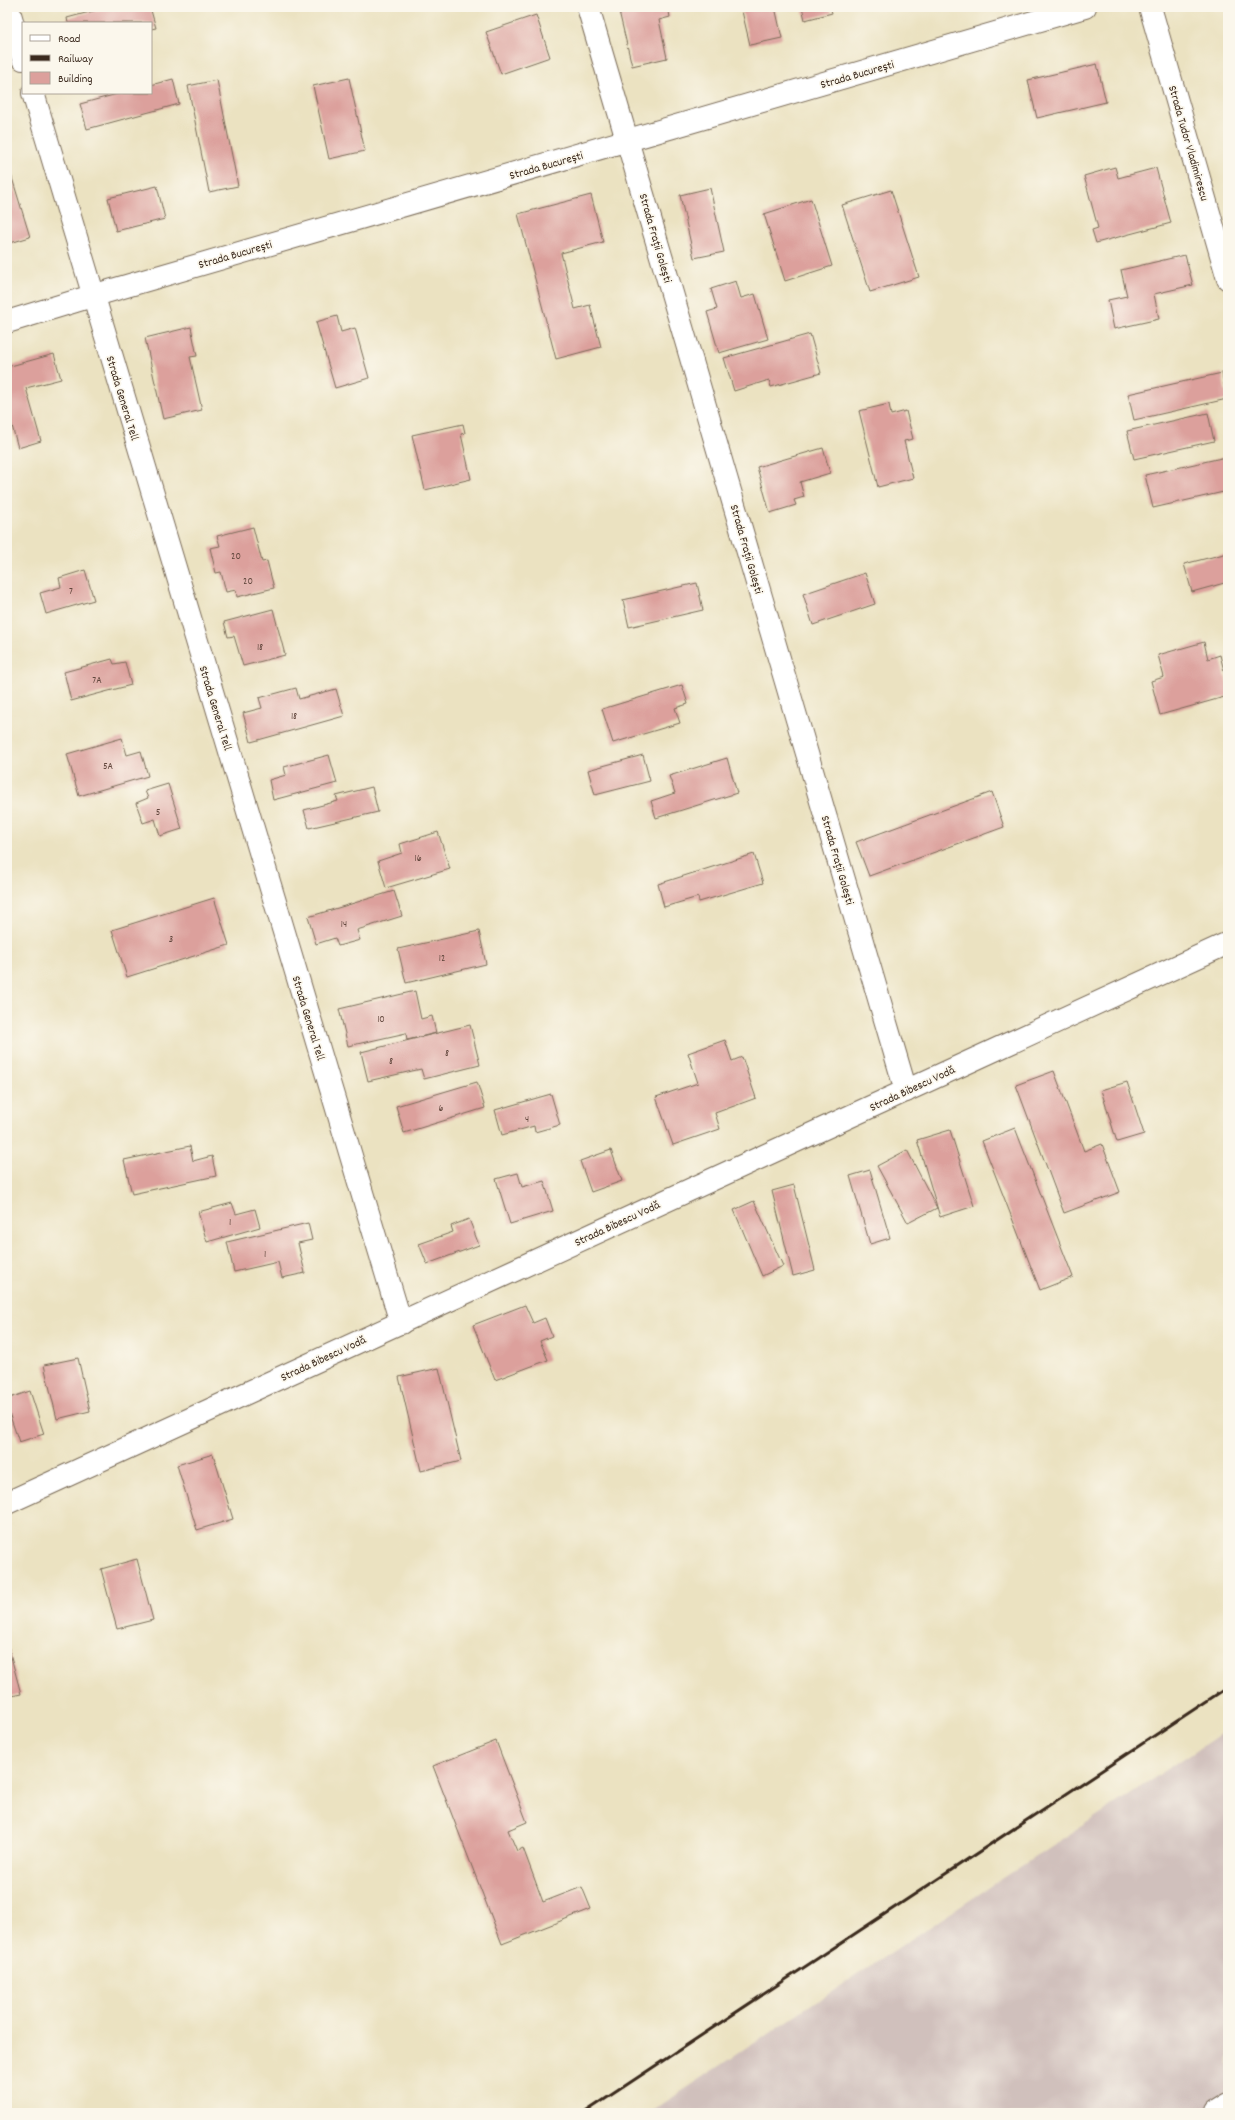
<svg xmlns="http://www.w3.org/2000/svg" width="1235" height="2120" viewBox="0 0 1235 2120" font-family="Dekko,sans-serif">
  <rect width="100%" height="100%" fill="#fbf7ec"/>
  <filter id="ink" filterUnits="userSpaceOnUse"><feTurbulence type="fractalNoise" baseFrequency=".025" numOctaves="2"/><feDisplacementMap in="SourceGraphic" scale="8" xChannelSelector="R" yChannelSelector="G"/><feConvolveMatrix kernelMatrix="1 2 1 2 8 2 1 2 1" color-interpolation-filters="sRGB"/></filter>
  <filter id="wash" filterUnits="userSpaceOnUse"><feTurbulence type="fractalNoise" baseFrequency=".012" numOctaves="4" result="noise"/><feDisplacementMap in="SourceGraphic" scale="16" xChannelSelector="R" yChannelSelector="G"/><feGaussianBlur stdDeviation="0.9" result="paint"/><feColorMatrix in="noise" values="0 0 0 0 0 0 0 0 0 0 0 0 0 0 0 0 0 1.4 0 .05"/><feComposite in="paint" operator="in"/></filter>
  <g filter="url(#wash)">
    <rect width="100%" height="100%" fill="#ebe2c1"/>
    <polygon fill="#d0c0bc" points="1228,1729 1228,2113 649,2113"/>
    <g id="blocks">
      <g fill="#dca09c">
        <polygon points="108,7 150,7 156,28 151,29 151,23 68,23 67,18"/>
        <polygon points="618,7 668,7 670,17 659,20 667,58 632,66"/>
        <polygon points="741,7 775,7 782,38 750,45"/>
        <polygon points="802,7 830,7 832,13 805,20"/>
        <polygon points="536,15 550,57 501,74 486,32"/>
        <polygon points="1097,64 1106,102 1037,118 1028,80"/>
        <polygon points="349,78 365,151 329,159 313,86"/>
        <polygon points="173,79 179,104 87,129 80,104 121,93 151,93 151,85"/>
        <polygon points="217,80 238,186 209,192 188,86"/>
        <polygon points="1115,167 1118,178 1156,168 1171,223 1096,243 1092,230 1098,228 1084,176"/>
        <polygon points="9,168 30,237 7,244 7,169"/>
        <polygon points="157,186 165,219 116,231 108,198"/>
        <polygon points="710,188 724,252 694,258 680,195"/>
        <polygon points="891,190 919,277 870,292 842,205"/>
        <polygon points="591,195 603,242 561,253 575,309 590,305 601,347 556,359 518,214"/>
        <polygon points="811,199 832,266 785,281 764,214"/>
        <polygon points="1185,255 1193,285 1154,294 1159,319 1114,329 1108,300 1127,296 1121,270"/>
        <polygon points="736,281 741,298 755,294 768,339 719,353 707,312 717,309 711,289"/>
        <polygon points="337,316 341,332 355,328 369,378 335,388 316,322"/>
        <polygon points="191,327 197,356 190,357 202,410 163,419 145,338"/>
        <polygon points="810,334 821,373 771,387 769,380 734,391 724,358"/>
        <polygon points="54,354 61,379 26,388 41,441 18,448 7,407 7,367"/>
        <polygon points="1222,373 1227,399 1134,420 1128,394"/>
        <polygon points="889,404 891,415 906,411 913,439 904,441 913,478 878,487 859,411"/>
        <polygon points="1208,413 1214,441 1134,459 1127,431"/>
        <polygon points="463,424 465,433 461,434 471,479 425,490 412,435"/>
        <polygon points="823,448 830,473 800,482 804,497 794,500 796,505 770,513 757,467"/>
        <polygon points="1226,457 1228,491 1153,508 1145,475"/>
        <polygon points="253,527 262,562 267,561 274,588 237,597 236,590 226,592 221,572 216,573 210,548 220,546 217,536"/>
        <polygon points="1228,553 1228,582 1192,592 1184,564"/>
        <polygon points="85,570 94,600 46,614 40,593 61,587 59,578"/>
        <polygon points="865,573 875,604 813,625 803,594"/>
        <polygon points="697,583 703,610 629,627 623,600"/>
        <polygon points="273,609 285,655 243,666 234,636 228,637 224,622"/>
        <polygon points="1204,642 1208,659 1220,655 1228,687 1228,696 1160,715 1151,681 1164,677 1158,655"/>
        <polygon points="112,659 114,664 125,662 131,685 71,701 64,672"/>
        <polygon points="682,685 688,704 675,708 680,723 613,743 602,709"/>
        <polygon points="296,688 299,699 336,689 344,716 251,742 243,713 262,708 259,698"/>
        <polygon points="122,738 127,755 141,751 148,776 79,796 67,754"/>
        <polygon points="329,755 337,783 273,800 269,780 286,775 284,767"/>
        <polygon points="643,755 650,781 595,795 588,770"/>
        <polygon points="727,758 737,793 656,818 651,801 675,793 669,776"/>
        <polygon points="168,784 182,829 160,836 155,819 143,823 136,803 148,798 145,791"/>
        <polygon points="372,787 378,812 309,828 304,810 338,801 336,796"/>
        <polygon points="992,792 1004,827 869,876 856,842"/>
        <polygon points="438,832 450,869 386,888 378,861 402,853 400,844"/>
        <polygon points="754,854 763,883 699,902 698,897 664,907 658,884"/>
        <polygon points="394,891 402,916 357,930 360,940 338,946 335,938 316,944 308,917"/>
        <polygon points="214,898 229,945 127,977 112,930"/>
        <polygon points="479,931 486,964 406,983 398,949"/>
        <polygon points="415,991 421,1019 432,1016 436,1033 407,1040 406,1033 348,1046 339,1009"/>
        <polygon points="470,1025 480,1065 424,1079 421,1069 368,1081 361,1052"/>
        <polygon points="725,1040 732,1061 742,1057 756,1098 715,1113 720,1129 673,1145 656,1097 698,1083 688,1053"/>
        <polygon points="1054,1071 1084,1151 1102,1144 1120,1192 1064,1213 1016,1085"/>
        <polygon points="477,1082 485,1108 404,1133 396,1106"/>
        <polygon points="1127,1082 1144,1134 1117,1142 1101,1090"/>
        <polygon points="551,1094 560,1125 535,1132 534,1126 502,1135 495,1110"/>
        <polygon points="1015,1128 1073,1277 1040,1290 982,1141"/>
        <polygon points="950,1130 974,1206 940,1217 917,1140"/>
        <polygon points="190,1146 193,1161 212,1156 216,1176 132,1194 124,1160"/>
        <polygon points="611,1150 622,1181 591,1192 580,1161"/>
        <polygon points="907,1150 937,1208 908,1223 877,1166"/>
        <polygon points="870,1170 890,1238 870,1244 850,1176"/>
        <polygon points="518,1173 522,1187 544,1181 553,1211 510,1224 496,1179"/>
        <polygon points="794,1185 815,1270 793,1276 772,1191"/>
        <polygon points="754,1201 783,1266 762,1276 734,1210"/>
        <polygon points="232,1203 236,1214 255,1209 260,1227 207,1242 198,1212"/>
        <polygon points="469,1219 479,1245 427,1264 419,1244 453,1232 451,1226"/>
        <polygon points="308,1223 312,1240 298,1243 305,1273 282,1278 278,1262 234,1272 227,1242"/>
        <polygon points="525,1305 533,1323 545,1318 552,1336 540,1341 548,1360 495,1380 473,1325"/>
        <polygon points="78,1358 90,1411 57,1419 44,1365"/>
        <polygon points="439,1368 461,1461 421,1471 399,1377"/>
        <polygon points="30,1391 44,1434 19,1442 7,1407 7,1399"/>
        <polygon points="213,1454 233,1519 197,1530 177,1465"/>
        <polygon points="137,1559 153,1620 117,1629 101,1569"/>
        <polygon points="7,1642 21,1694 7,1697"/>
        <polygon points="496,1741 527,1822 508,1830 517,1851 523,1848 543,1902 582,1887 591,1909 502,1944 433,1766"/>
      </g>
    </g>
  </g>
  <g filter="url(#ink)">
    <use href="#blocks" fill-opacity="0" stroke="#796a57" stroke-width="1"/>
    <g fill="none" stroke-linecap="round" stroke-linejoin="round">
      <defs>
        <g id="minor">
          <polyline points="8,7 23,59"/>
          <polyline points="588,7 906,1091"/>
          <polyline points="1150,7 1228,279"/>
          <polyline points="33,93 401,1323"/>
          <polyline points="7,322 92,296 1085,7"/>
          <polyline points="7,1503 1228,943"/>
          <polyline points="1215,2113 1228,2105"/>
        </g>
      </defs>
      <use href="#minor" stroke="#796a57" stroke-width="24"/>
      <use href="#minor" stroke="#fff" stroke-width="22"/>
      <polyline stroke="#3b2a1e" stroke-width="3" points="584,2113 1228,1687"/>
    </g>
  </g>
  <g text-anchor="middle" stroke-width="3.5" stroke-linejoin="round" paint-order="stroke">
    <g font-size="10" fill="#63483e">
      <text x="236" y="559">20</text>
      <text x="248" y="584">20</text>
      <text x="71" y="594">7</text>
      <text x="260" y="650">18</text>
      <text x="97" y="683">7A</text>
      <text x="294" y="719">18</text>
      <text x="108" y="769">5A</text>
      <text x="158" y="815">5</text>
      <text x="418" y="861">16</text>
      <text x="344" y="927">14</text>
      <text x="171" y="942">3</text>
      <text x="442" y="961">12</text>
      <text x="381" y="1022">10</text>
      <text x="447" y="1056">8</text>
      <text x="391" y="1064">8</text>
      <text x="441" y="1111">6</text>
      <text x="527" y="1122">4</text>
      <text x="230" y="1225">1</text>
      <text x="265" y="1257">1</text>
    </g>
    <g font-size="12" fill="#3b2a1e" stroke="#fbf7ec">
      <text transform="translate(857 74) rotate(-16)" y="4">Strada București</text>
      <text transform="translate(1189 143) rotate(74)" y="4">Strada Tudor Vladimirescu</text>
      <text transform="translate(546 165) rotate(-16)" y="4">Strada București</text>
      <text transform="translate(656 238) rotate(74)" y="4">Strada Frații Golești</text>
      <text transform="translate(235 254) rotate(-16)" y="4">Strada București</text>
      <text transform="translate(123 398) rotate(73)" y="4">Strada General Tell</text>
      <text transform="translate(747 549) rotate(74)" y="4">Strada Frații Golești</text>
      <text transform="translate(216 708) rotate(73)" y="4">Strada General Tell</text>
      <text transform="translate(838 860) rotate(74)" y="4">Strada Frații Golești</text>
      <text transform="translate(309 1018) rotate(73)" y="4">Strada General Tell</text>
      <text transform="translate(912 1088) rotate(-25)" y="4">Strada Bibescu Vodă</text>
      <text transform="translate(617 1223) rotate(-25)" y="4">Strada Bibescu Vodă</text>
      <text transform="translate(323 1358) rotate(-25)" y="4">Strada Bibescu Vodă</text>
    </g>
  </g>
  <rect width="1235" height="2120" fill="none" stroke="#fbf7ec" stroke-width="24"/>
  <rect x="22" y="22" width="130" height="72" fill="#fbf7ec" stroke="#aea59a"/>
  <rect x="30" y="35" width="20" height="6" fill="#ffffff" stroke="#aea59a"/>
  <text x="58" y="42" font-size="12" fill="#3b2a1e">Road</text>
  <rect x="30" y="55" width="20" height="6" fill="#3b2a1e" stroke="#aea59a"/>
  <text x="58" y="62" font-size="12" fill="#3b2a1e">Railway</text>
  <rect x="30" y="72" width="20" height="12" fill="#dca09c" stroke="#aea59a"/>
  <text x="58" y="82" font-size="12" fill="#3b2a1e">Building</text>
</svg>
